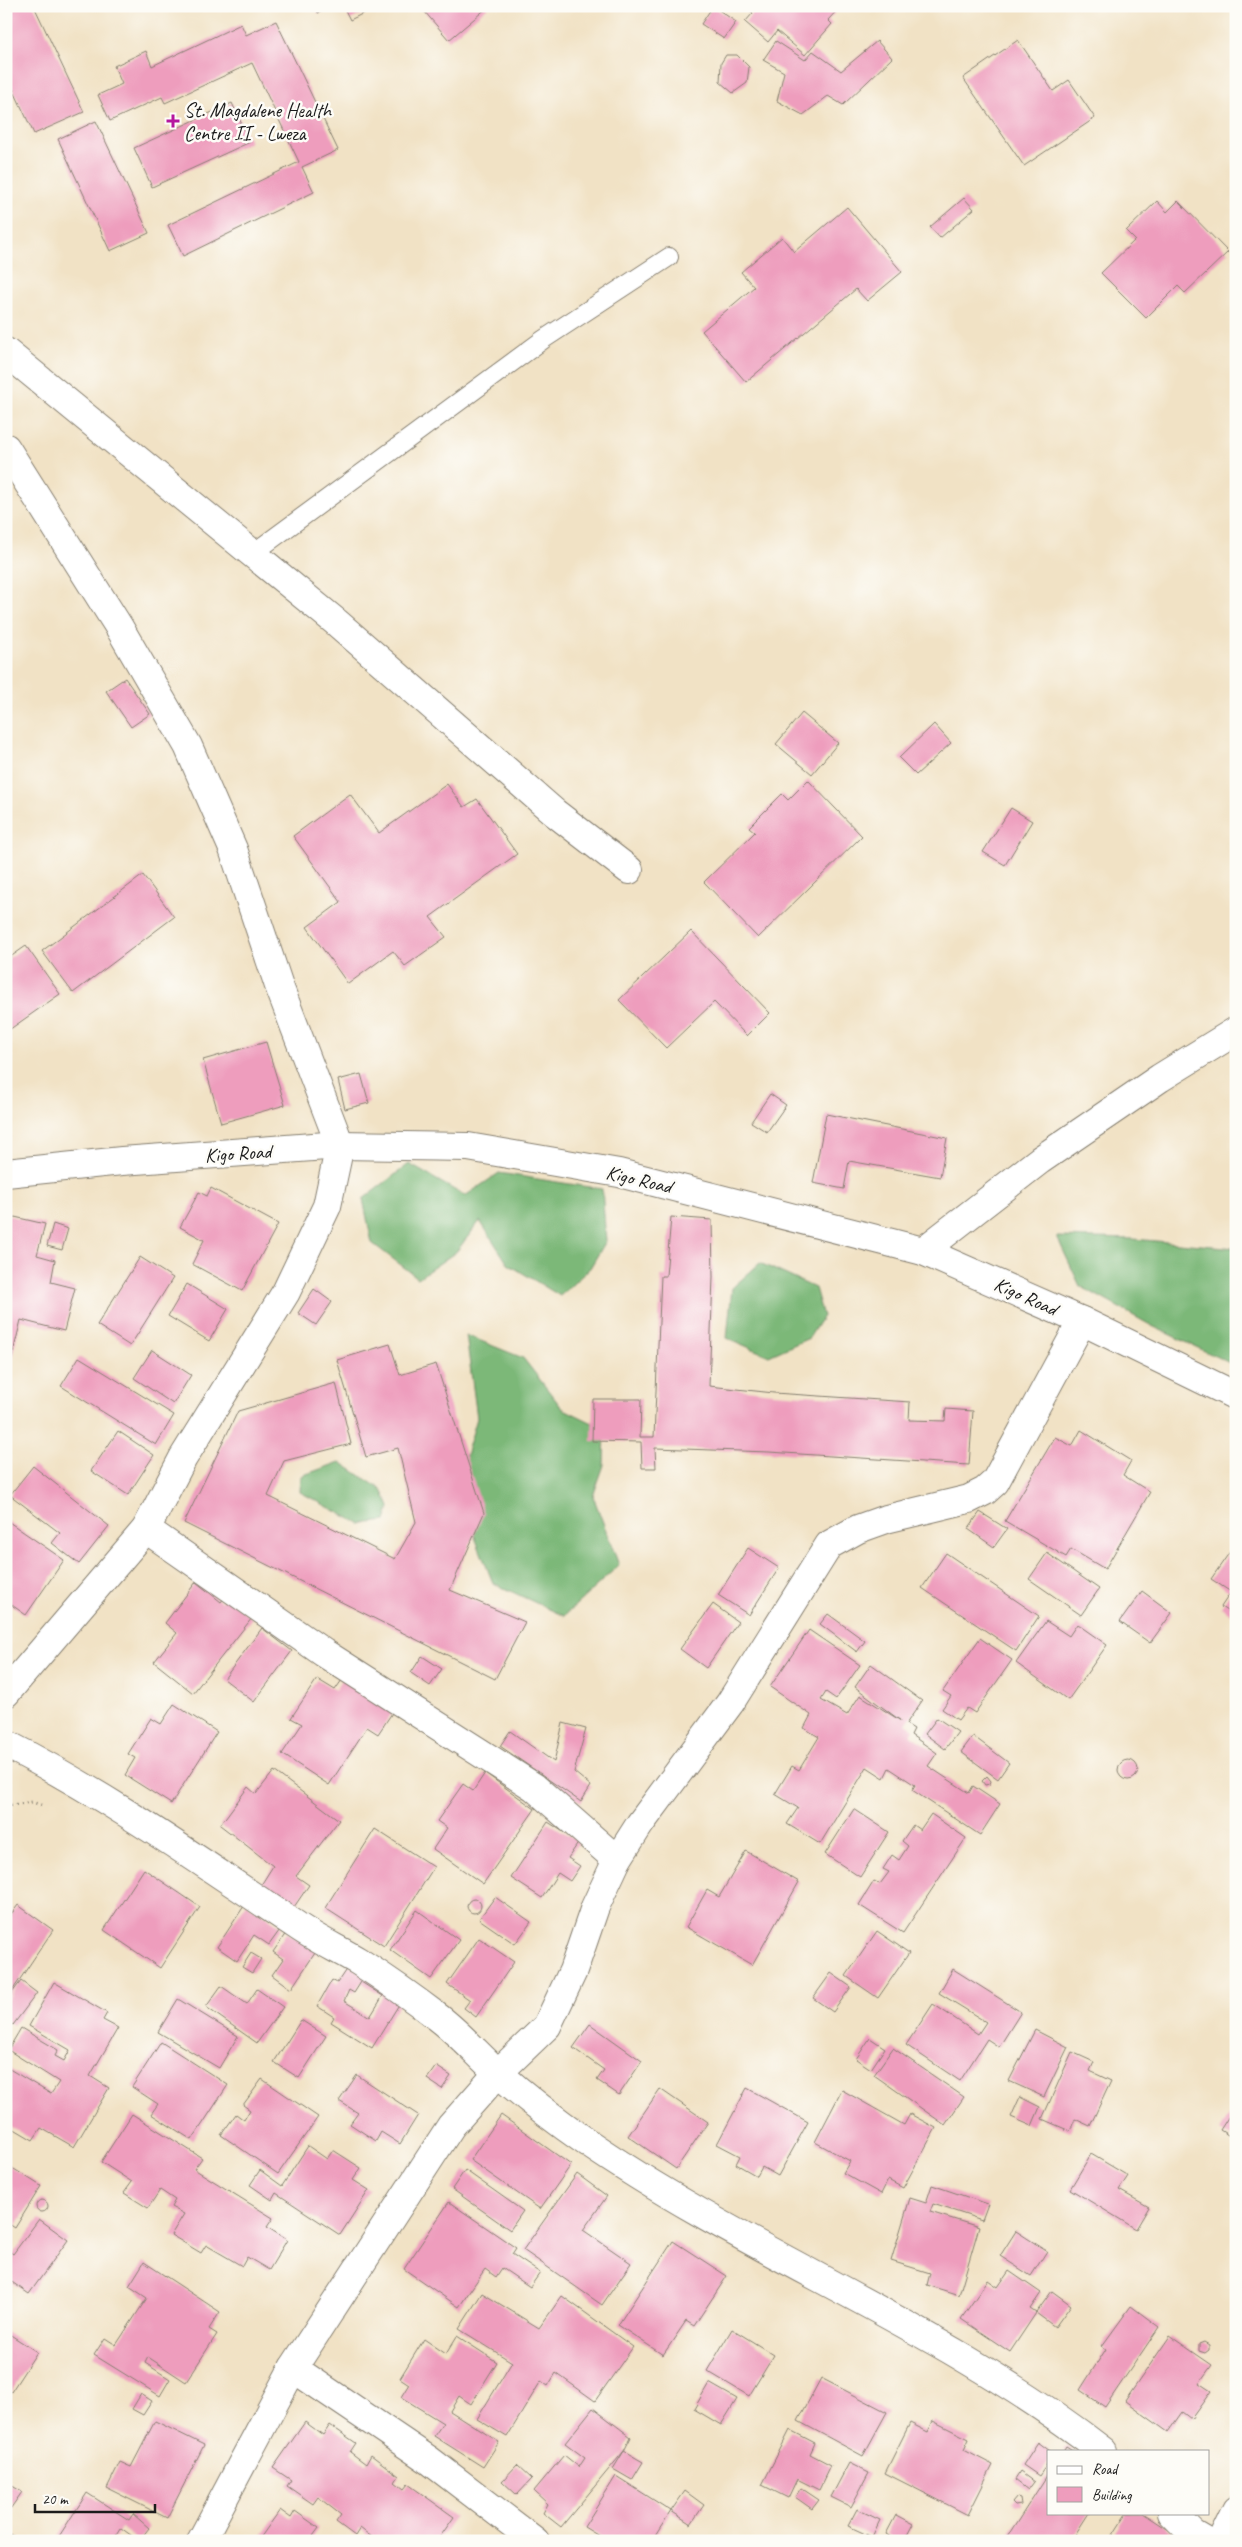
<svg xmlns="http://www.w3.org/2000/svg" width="1242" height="2547" viewBox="0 0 1242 2547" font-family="Caveat,sans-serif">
  <rect width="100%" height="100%" fill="#fdfcf7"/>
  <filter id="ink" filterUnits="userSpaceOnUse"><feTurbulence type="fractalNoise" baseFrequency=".02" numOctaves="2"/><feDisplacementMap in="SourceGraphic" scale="10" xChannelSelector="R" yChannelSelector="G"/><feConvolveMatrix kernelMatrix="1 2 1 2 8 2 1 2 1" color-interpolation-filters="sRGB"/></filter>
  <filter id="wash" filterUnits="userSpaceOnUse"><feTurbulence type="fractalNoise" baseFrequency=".0096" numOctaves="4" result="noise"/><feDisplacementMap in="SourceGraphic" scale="20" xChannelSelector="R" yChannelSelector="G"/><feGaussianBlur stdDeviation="1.12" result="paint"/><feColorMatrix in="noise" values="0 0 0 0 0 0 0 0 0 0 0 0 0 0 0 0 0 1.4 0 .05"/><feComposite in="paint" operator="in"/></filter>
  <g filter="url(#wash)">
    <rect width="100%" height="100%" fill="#f1e2c5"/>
    <g fill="#7bb878" stroke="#4c6a4a">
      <polygon points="409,1164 465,1196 499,1173 602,1189 606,1241 590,1268 560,1296 508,1264 480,1221 456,1252 418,1278 372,1243 363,1199"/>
      <polygon points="1057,1237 1133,1239 1236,1248 1236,1366 1152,1326 1080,1286"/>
      <polygon points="760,1263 815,1288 823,1316 809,1338 769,1356 727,1338 732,1288"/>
      <polygon points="466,1335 523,1358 562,1408 605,1429 604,1465 593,1496 619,1565 564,1616 493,1583 456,1489 477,1418"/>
      <polygon points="340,1462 382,1490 390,1507 386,1521 360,1524 300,1492 301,1476"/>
    </g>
    <g id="blocks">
      <g fill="#ee9dbd" fill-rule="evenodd">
        <polygon points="6,6 34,6 84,112 34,134 13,89 6,93"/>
        <polygon points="315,6 335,6 318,13"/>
        <polygon points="343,6 378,6 350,20"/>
        <polygon points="430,6 487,6 488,7 449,40 424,11"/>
        <polygon points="713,6 736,22 724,39 701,24"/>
        <polygon points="745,6 841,6 828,20 832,24 805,55 777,31 768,42 745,22 753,13"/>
        <polygon points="276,21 338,150 302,167 314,192 183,256 168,225 299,162 252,63 165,103 162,97 110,121 98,95 122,84 114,66 146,51 152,66 241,24 246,35"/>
        <polygon points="1018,40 1053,91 1069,80 1095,118 1024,166 963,78"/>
        <polygon points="776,41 805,60 813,51 841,71 877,41 892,58 843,105 828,96 803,115 777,101 784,72 763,60"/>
        <polygon points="726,55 737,55 749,67 747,83 733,93 720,82 721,63"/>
        <polygon points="232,103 250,142 152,187 134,148"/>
        <polygon points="96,121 149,233 110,251 58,139"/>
        <polygon points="964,198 974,209 940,238 930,227"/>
        <polygon points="1157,201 1167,212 1178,201 1228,252 1185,293 1178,286 1146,318 1101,273 1135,240 1126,231"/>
        <polygon points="847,207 902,272 867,301 856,289 746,382 702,331 754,287 741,272 782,237 794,252"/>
        <polygon points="125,678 150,714 131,727 106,691"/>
        <polygon points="802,713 838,743 812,774 776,744"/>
        <polygon points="934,724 951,743 916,775 899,758"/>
        <polygon points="808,780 862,836 758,938 704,882 755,832 749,827 782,794 788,800"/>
        <polygon points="447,784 464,807 477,799 517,854 430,917 446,937 405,966 393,951 348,984 307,927 341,902 293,836 350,794 379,833"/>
        <polygon points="1011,808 1032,821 1005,865 983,852"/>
        <polygon points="143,875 174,917 73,993 42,951"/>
        <polygon points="691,931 770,1013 747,1036 714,1002 666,1048 619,1000"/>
        <polygon points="26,946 60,994 6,1032 6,960"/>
        <polygon points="266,1042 285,1105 221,1123 203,1060"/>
        <polygon points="361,1074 369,1103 345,1109 338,1080"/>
        <polygon points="770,1094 786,1105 767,1132 751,1122"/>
        <polygon points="826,1114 947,1138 940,1177 849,1161 844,1189 813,1183"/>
        <polygon points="211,1188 278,1224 242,1291 192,1264 204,1240 180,1227 199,1192 207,1196"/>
        <polygon points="6,1215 45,1224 37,1255 55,1260 51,1282 75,1288 64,1331 21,1320 9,1369 6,1368"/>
        <polygon points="671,1217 712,1220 713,1277 709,1386 774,1393 910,1402 909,1420 945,1421 946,1409 973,1411 969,1465 769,1452 655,1448 656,1468 642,1468 641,1442 592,1441 593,1399 641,1399 640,1437 654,1437 661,1276 666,1276"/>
        <polygon points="53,1224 68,1229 62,1250 47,1246"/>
        <polygon points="140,1257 173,1278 130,1346 97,1325"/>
        <polygon points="187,1284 228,1309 209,1341 168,1316"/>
        <polygon points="314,1289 332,1302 316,1325 298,1313"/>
        <polygon points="390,1344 400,1375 436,1364 484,1513 450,1590 525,1622 495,1679 184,1523 238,1411 336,1383 351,1444 284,1461 268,1496 395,1559 416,1522 398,1448 366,1457 337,1360"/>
        <polygon points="152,1350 191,1375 173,1404 134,1378"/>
        <polygon points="79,1357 174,1415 156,1445 61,1386"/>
        <polygon points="6,1422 12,1427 6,1434"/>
        <polygon points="1081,1430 1131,1461 1123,1475 1150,1492 1105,1569 1071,1549 1066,1557 1005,1521 1055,1437 1072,1446"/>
        <polygon points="118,1431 154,1455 128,1495 91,1471"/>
        <polygon points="33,1466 109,1526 79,1564 52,1543 60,1533 10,1495"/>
        <polygon points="980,1512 1007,1529 994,1547 968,1529"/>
        <polygon points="6,1520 64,1560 26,1615 6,1601"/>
        <polygon points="1236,1543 1236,1617 1221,1607 1231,1592 1211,1579"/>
        <polygon points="748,1548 779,1568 749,1615 718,1595"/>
        <polygon points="946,1553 1039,1616 1016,1651 922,1588"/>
        <polygon points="1047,1553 1099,1589 1081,1615 1029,1579"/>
        <polygon points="196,1582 221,1602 225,1597 252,1618 193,1693 154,1662 177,1633 165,1623"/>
        <polygon points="1142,1591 1172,1613 1150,1643 1120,1622"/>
        <polygon points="713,1604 738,1622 706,1668 680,1649"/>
        <polygon points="828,1614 865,1641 857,1652 820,1624"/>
        <polygon points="1046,1621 1069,1636 1077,1624 1107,1645 1068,1700 1016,1663"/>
        <polygon points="262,1628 292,1651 254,1702 224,1679"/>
        <polygon points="809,1630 860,1665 836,1699 826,1692 821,1700 847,1715 860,1695 901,1721 855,1687 871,1664 922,1701 906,1724 914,1729 911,1735 937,1753 928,1766 969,1793 973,1786 1000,1804 980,1835 912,1790 915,1785 889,1768 884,1778 867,1767 820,1844 787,1824 798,1808 775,1794 792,1766 799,1770 819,1737 804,1728 811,1715 770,1687"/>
        <polygon points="980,1638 1012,1660 975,1713 967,1708 958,1720 942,1709 951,1696 943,1691"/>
        <polygon points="422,1656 442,1669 430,1686 411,1673"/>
        <polygon points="344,1677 394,1710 378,1734 367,1727 329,1785 282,1754 302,1724 291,1718 317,1679 335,1690"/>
        <polygon points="174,1704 217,1732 171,1804 125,1775 135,1758 128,1754 151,1718 161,1724"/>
        <polygon points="937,1718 958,1732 945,1749 925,1734"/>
        <polygon points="563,1723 586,1729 574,1772 591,1786 581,1802 500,1746 510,1731 554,1762"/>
        <polygon points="973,1736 1009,1763 998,1779 961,1752"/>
        <circle cx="1128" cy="1770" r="10"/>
        <polygon points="274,1771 339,1820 296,1876 309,1885 294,1907 261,1885 273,1866 220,1825 248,1787 256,1794"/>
        <polygon points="485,1773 535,1809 483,1884 433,1849 447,1828 437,1821 463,1784 473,1791"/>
        <polygon points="987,1776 991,1781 990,1784 985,1785 982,1781"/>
        <polygon points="854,1809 889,1832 860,1877 825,1854"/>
        <polygon points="931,1814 966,1838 903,1933 859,1905 874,1881 880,1884 889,1872 883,1869 892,1855 899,1860 908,1846 902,1841 913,1825 920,1830"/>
        <polygon points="548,1822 579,1842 568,1858 580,1866 570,1881 558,1873 542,1898 511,1878"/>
        <polygon points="375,1829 434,1867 384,1946 325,1908"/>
        <polygon points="746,1851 799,1882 752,1965 686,1927 707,1890 719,1897"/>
        <polygon points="144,1869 200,1907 160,1968 104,1930"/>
        <polygon points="495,1897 531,1922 515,1944 479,1919"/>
        <circle cx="474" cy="1906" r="7"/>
        <polygon points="246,1903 282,1927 269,1945 254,1935 237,1961 217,1947"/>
        <polygon points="18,1905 53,1930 6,2000 6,1921"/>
        <polygon points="417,1910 459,1940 431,1979 390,1950"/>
        <polygon points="877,1931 909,1953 878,1998 846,1976"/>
        <polygon points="286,1933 319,1947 291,1989 272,1975 283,1959 273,1952"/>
        <polygon points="479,1938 514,1962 476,2017 464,2008 470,2000 447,1984"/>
        <polygon points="251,1953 261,1959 252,1973 242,1967"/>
        <path d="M349,1965l54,33 -31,50 -41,-26 3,-5 -17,-11 15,-26 5,3zM361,1982l22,14 -13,21 -26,-16 5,-11 5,3z"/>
        <polygon points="953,1969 1021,2012 999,2047 987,2039 960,2081 906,2045 933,2004 978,2034 986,2022 939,1993"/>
        <polygon points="831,1973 851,1987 833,2012 813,1998"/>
        <polygon points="21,1981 37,1993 13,2025 6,2020 6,2001"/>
        <polygon points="54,1982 107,2013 103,2020 118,2028 90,2076 109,2088 74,2147 41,2128 33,2140 6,2124 6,2067 51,2094 59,2082 8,2050 21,2028 58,2050 55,2056 64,2061 70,2050 29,2026"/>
        <polygon points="221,1986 247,2004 257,1989 283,2007 257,2043 206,2007"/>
        <polygon points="178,1999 238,2036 219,2068 158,2032"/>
        <polygon points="301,2020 326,2036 299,2078 274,2062"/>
        <polygon points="590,2024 642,2061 619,2095 597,2080 604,2070 573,2048"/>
        <polygon points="1035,2030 1068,2047 1044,2097 1009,2081"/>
        <polygon points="870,2038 885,2048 871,2069 856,2059"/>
        <polygon points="161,2042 228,2085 192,2140 151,2114 158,2104 132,2087"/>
        <polygon points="893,2048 964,2097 945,2125 874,2075"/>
        <polygon points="1072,2052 1094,2062 1090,2071 1111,2081 1090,2126 1075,2119 1070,2131 1042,2119"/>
        <polygon points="436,2066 451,2076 442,2089 427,2079"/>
        <polygon points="357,2075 418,2115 400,2144 381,2132 376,2141 350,2124 358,2113 339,2101"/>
        <polygon points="262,2079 318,2117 278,2174 221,2135 236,2114 244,2120 250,2110 243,2105"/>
        <polygon points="747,2088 808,2122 778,2176 762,2167 757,2176 736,2164 740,2156 717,2144"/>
        <polygon points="660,2089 708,2122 676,2169 628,2136"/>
        <polygon points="842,2090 904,2125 910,2114 936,2128 903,2188 888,2180 881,2194 843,2173 850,2161 815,2142"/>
        <polygon points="1020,2097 1040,2107 1032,2126 1011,2117"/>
        <polygon points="1236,2105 1236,2140 1220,2130"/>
        <polygon points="132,2114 202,2158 194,2169 273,2218 267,2227 287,2240 269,2270 247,2257 242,2266 206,2245 201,2253 171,2235 184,2214 171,2207 175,2200 160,2190 148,2208 124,2193 132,2182 101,2162"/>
        <polygon points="501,2115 571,2165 540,2209 470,2160"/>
        <polygon points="308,2146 327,2159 333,2150 361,2168 353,2180 369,2190 340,2235 276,2193 272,2200 250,2185 260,2170 282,2186"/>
        <polygon points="1091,2154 1128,2176 1119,2190 1149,2207 1136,2229 1070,2189"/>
        <polygon points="6,2164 41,2186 15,2228 6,2222"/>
        <polygon points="465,2170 523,2211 510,2230 452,2189"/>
        <polygon points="577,2174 607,2196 583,2230 631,2263 602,2305 523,2250"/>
        <polygon points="932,2185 988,2204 982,2220 933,2204 930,2212 979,2227 959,2295 927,2285 930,2273 891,2261 910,2198 926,2203"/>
        <circle cx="42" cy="2206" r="6"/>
        <polygon points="449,2202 516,2248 512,2254 540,2273 530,2287 502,2268 496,2277 485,2269 459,2307 404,2269"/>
        <polygon points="39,2219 68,2240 29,2294 6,2278 6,2249 13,2254"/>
        <polygon points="1016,2231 1047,2251 1031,2276 1000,2256"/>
        <polygon points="673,2241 727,2276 694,2326 686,2321 663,2355 618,2325"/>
        <polygon points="144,2262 220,2312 209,2329 217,2334 186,2382 148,2357 145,2363 170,2379 160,2396 94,2355 105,2338 116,2345 147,2298 129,2286"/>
        <polygon points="1009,2271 1041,2293 1030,2309 1036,2313 1010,2352 961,2319 988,2280 998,2287"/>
        <polygon points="1052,2291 1071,2305 1055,2327 1036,2313"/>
        <polygon points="482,2293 539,2328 562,2296 633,2347 595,2401 556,2373 548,2386 541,2381 507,2437 477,2419 512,2362 459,2329"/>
        <polygon points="1131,2306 1159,2327 1105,2407 1080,2390 1106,2349 1102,2346"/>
        <polygon points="732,2329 774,2355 749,2396 707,2371"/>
        <polygon points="6,2332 37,2352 11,2392 6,2389"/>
        <polygon points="457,2336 497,2362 471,2404 459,2396 450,2411 499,2442 483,2467 434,2436 443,2423 401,2397 409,2384 400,2378 424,2339 446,2354"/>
        <polygon points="1170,2336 1212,2365 1199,2383 1211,2391 1191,2419 1182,2412 1168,2432 1125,2401"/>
        <polygon points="1204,2342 1209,2345 1209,2350 1205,2353 1199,2351 1199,2344"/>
        <polygon points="821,2378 887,2412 863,2456 798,2421"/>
        <polygon points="709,2383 737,2399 721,2425 694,2409"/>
        <polygon points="141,2394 152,2401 143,2415 132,2409"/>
        <polygon points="593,2408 631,2437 624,2451 561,2527 543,2513 548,2504 534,2491 564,2455 579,2467 585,2458 565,2443"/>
        <polygon points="155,2421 204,2445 167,2518 107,2488 120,2462 131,2467"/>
        <polygon points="933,2421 969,2439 964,2450 993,2465 968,2515 885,2473 910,2423 928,2432"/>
        <polygon points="305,2422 323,2435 330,2425 356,2443 350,2452 366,2464 371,2455 399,2476 395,2482 404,2489 408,2484 454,2517 437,2541 377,2541 360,2528 355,2536 336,2522 341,2515 318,2497 313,2504 287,2486 291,2480 273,2468"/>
        <polygon points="790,2430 815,2443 810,2454 831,2465 819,2490 797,2479 788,2498 762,2485"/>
        <polygon points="1038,2442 1050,2451 1048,2451 1048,2463 1039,2476 1023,2465"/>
        <polygon points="1066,2446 1074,2451 1063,2451"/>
        <polygon points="624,2451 643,2462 632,2480 613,2469"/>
        <polygon points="849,2463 869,2473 851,2507 831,2497"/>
        <polygon points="517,2465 532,2479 517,2495 502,2481"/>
        <polygon points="1020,2472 1034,2482 1028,2490 1015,2480"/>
        <polygon points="1048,2474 1048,2513 1089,2513 1071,2541 1005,2541"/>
        <polygon points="616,2476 671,2511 652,2541 607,2541 584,2527"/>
        <polygon points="6,2482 22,2492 6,2515"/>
        <polygon points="801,2488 819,2500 812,2509 795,2497"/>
        <polygon points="685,2491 704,2505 691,2524 671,2511"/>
        <polygon points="87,2493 129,2520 133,2514 149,2528 139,2541 121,2528 113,2541 56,2541"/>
        <polygon points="1017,2497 1020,2498 1021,2505 1015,2506 1012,2503"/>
        <polygon points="857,2509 880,2520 872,2537 848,2526"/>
        <polygon points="280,2510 291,2518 295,2511 319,2528 313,2536 321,2541 258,2541"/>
        <polygon points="1127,2513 1143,2513 1175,2534 1170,2541 1109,2541"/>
        <polygon points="896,2515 913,2524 904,2541 897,2541 886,2534"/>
        <polygon points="6,2531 21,2541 6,2541"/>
      </g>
    </g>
  </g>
  <g filter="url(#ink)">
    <use href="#blocks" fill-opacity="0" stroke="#867f70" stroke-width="1"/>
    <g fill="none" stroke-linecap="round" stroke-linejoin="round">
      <defs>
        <polyline id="service" points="252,554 544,339 669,257"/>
        <g id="minor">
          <polyline points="6,352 336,622 555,813 629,870"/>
          <polyline points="6,448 119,627 188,746 233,849 279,986 340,1145 327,1206 286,1292 183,1458 146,1529 6,1693"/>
          <polyline points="923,1251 1040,1160 1160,1078 1236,1031"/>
          <polyline points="146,1529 324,1653 534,1787 617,1860"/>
          <path d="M6,1744c102,52 195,118 290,181 20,14 42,24 62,36 28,18 55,37 81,57 21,16 38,36 58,54 27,24 58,48 88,69 166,114 358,186 518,310"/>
          <polyline points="293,2368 429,2460 535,2541"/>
          <polyline points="1172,2513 1193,2534 1205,2541"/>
          <polyline points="201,2541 293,2368 451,2126 498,2073 547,2026 573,1971 595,1907 617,1860 640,1824 730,1703 829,1545 858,1529 886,1519 969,1499 985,1491 995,1482 1082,1321"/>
          <polyline points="1221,2541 1236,2510"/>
        </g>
        <polyline id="tertiary" points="6,1173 122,1161 340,1145 468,1147 619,1173 923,1251 1082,1321 1236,1396"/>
      </defs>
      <use href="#service" stroke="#867f70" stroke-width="20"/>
      <use href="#minor" stroke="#867f70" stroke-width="30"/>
      <use href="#tertiary" stroke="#867f70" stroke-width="30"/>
      <polyline stroke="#867f70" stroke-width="3" stroke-dasharray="1 4" stroke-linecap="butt" points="6,1806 32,1802 41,1805"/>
      <use href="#service" stroke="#fff" stroke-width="18"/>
      <use href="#minor" stroke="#fff" stroke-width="28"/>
      <use href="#tertiary" stroke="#fff" stroke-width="28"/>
    </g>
  </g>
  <path fill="#b5179e" stroke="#fdfcf7" stroke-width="2" d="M170.5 113.5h5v5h5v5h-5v5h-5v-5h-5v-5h5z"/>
  <g text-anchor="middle" stroke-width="5" stroke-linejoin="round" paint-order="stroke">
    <g font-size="20" fill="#1c1c1c" stroke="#fdfcf7" text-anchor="start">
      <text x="184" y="117">St. Magdalene Health<tspan x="184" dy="23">Centre II - Lweza</tspan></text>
    </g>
    <g font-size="20" fill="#1c1c1c" stroke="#fdfcf7">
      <text transform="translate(238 1153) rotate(-4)" y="7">Kigo Road</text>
      <text transform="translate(639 1179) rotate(13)" y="7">Kigo Road</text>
      <text transform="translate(1026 1296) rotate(24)" y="7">Kigo Road</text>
    </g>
  </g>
  <rect width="1242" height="2547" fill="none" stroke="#fdfcf7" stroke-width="25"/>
  <rect x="1047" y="2450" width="162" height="65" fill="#fdfcf7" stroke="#a3a29f"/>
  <rect x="1057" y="2466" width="25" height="8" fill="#ffffff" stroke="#a3a29f"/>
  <text x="1092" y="2474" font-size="15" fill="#1c1c1c">Road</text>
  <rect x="1057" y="2487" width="25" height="15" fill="#ee9dbd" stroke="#a3a29f"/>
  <text x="1092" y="2500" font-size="15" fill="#1c1c1c">Building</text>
  <path d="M35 2504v8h120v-8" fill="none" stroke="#1c1c1c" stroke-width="2.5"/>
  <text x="42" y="2504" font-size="15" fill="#1c1c1c" stroke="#fdfcf7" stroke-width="4" paint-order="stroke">20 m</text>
</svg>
